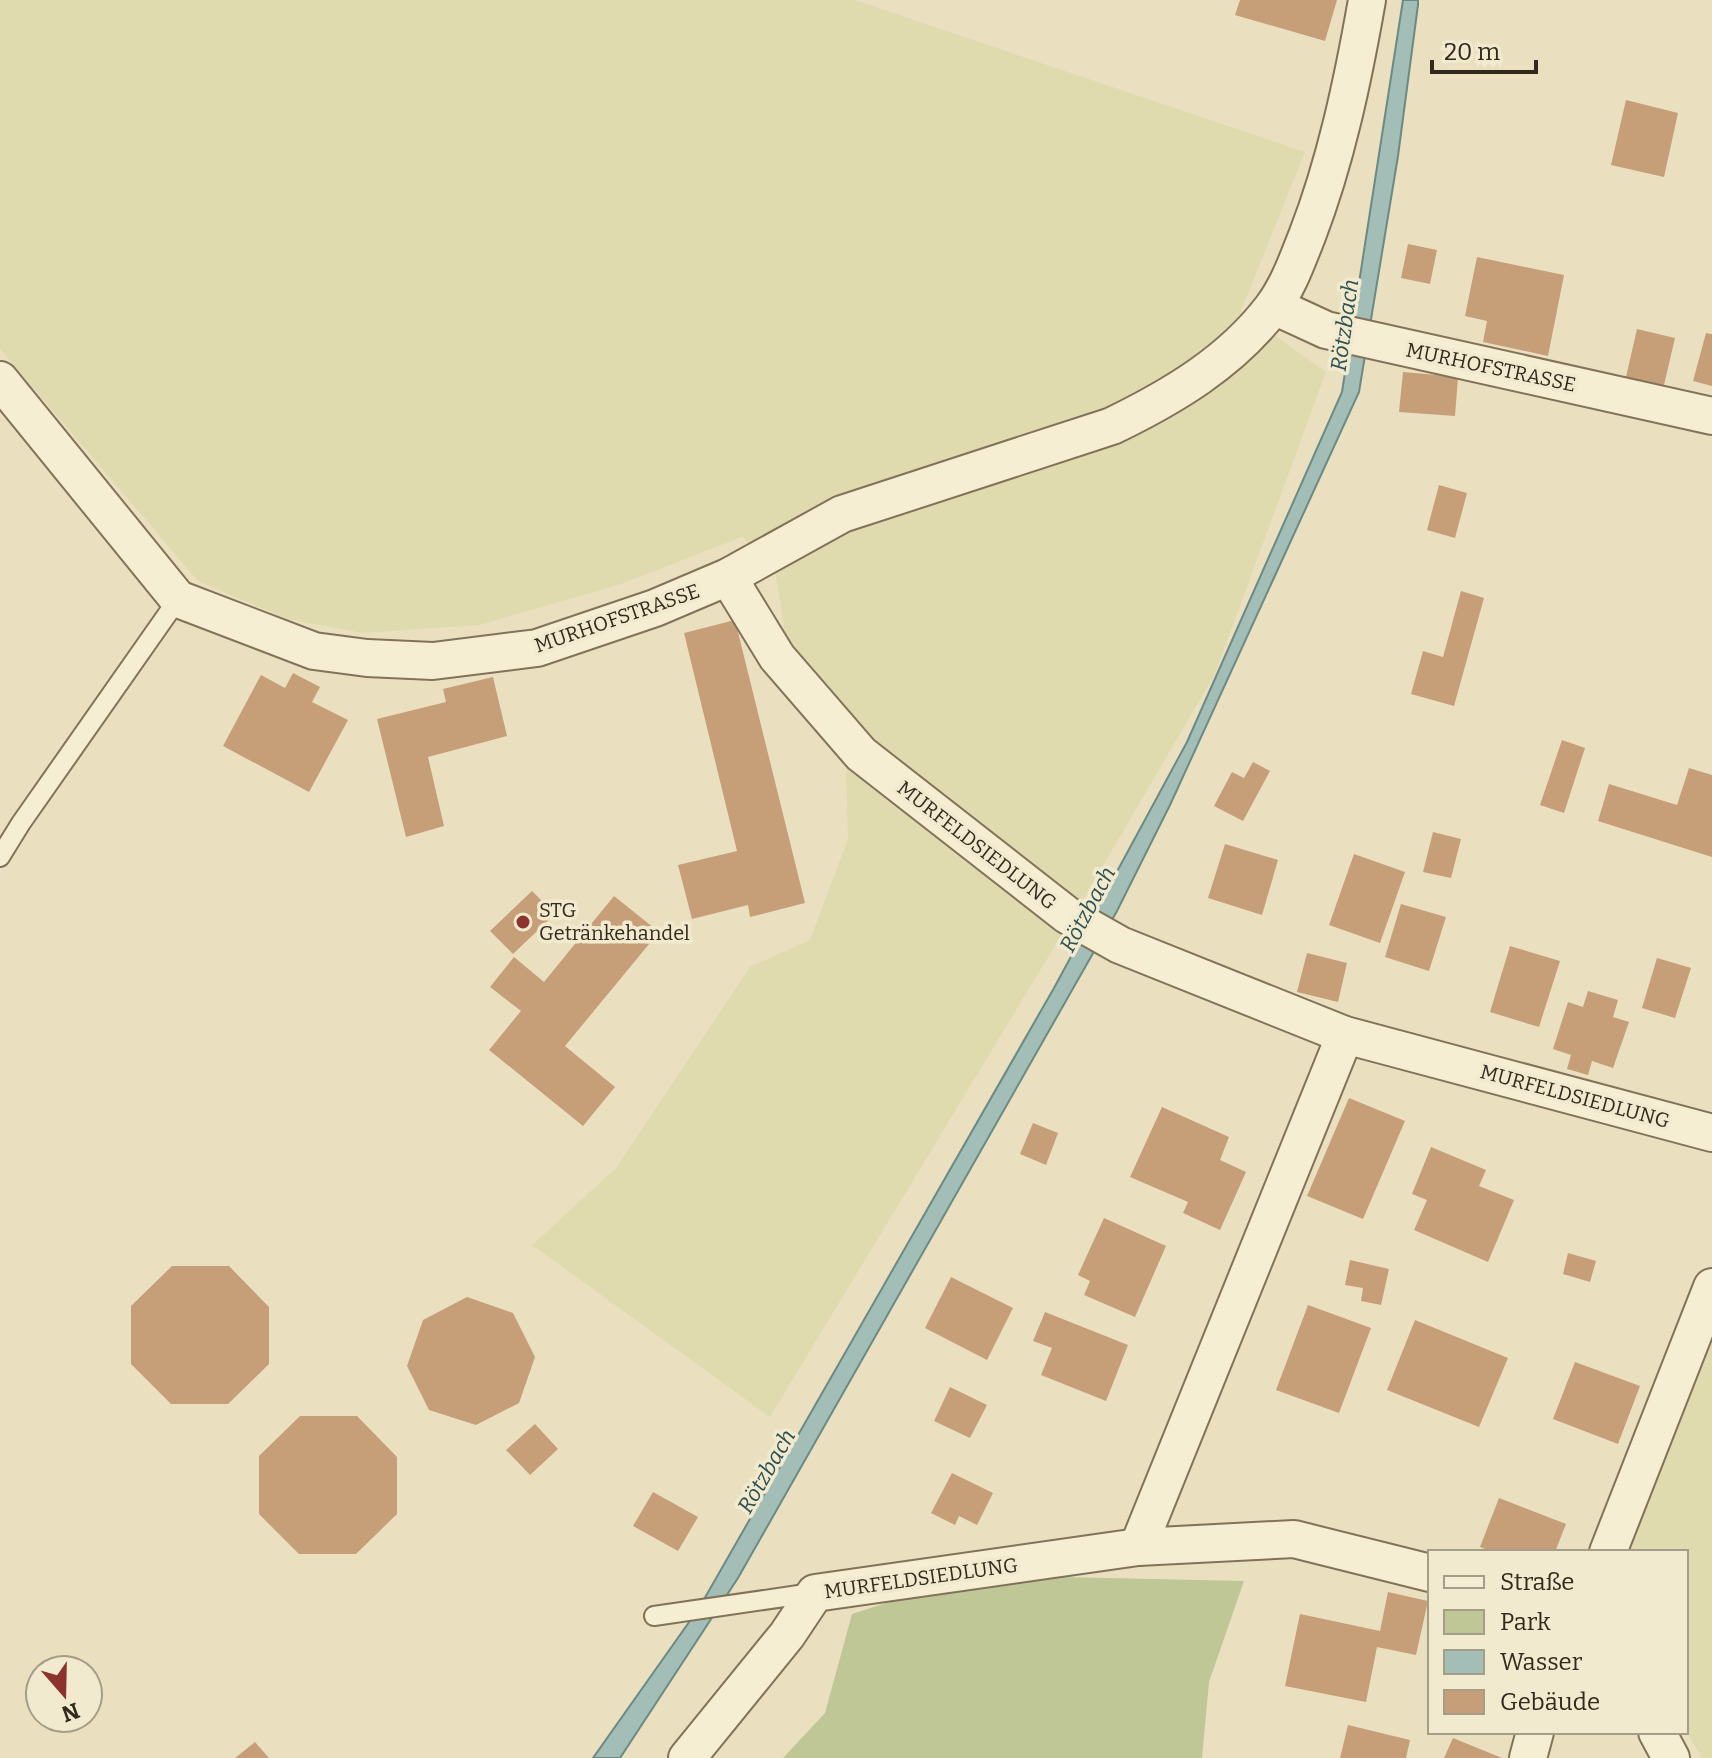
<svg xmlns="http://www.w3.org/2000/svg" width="1712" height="1758" viewBox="0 0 1712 1758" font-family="Bitter,serif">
  <rect width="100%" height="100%" fill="#eae0c0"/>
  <g fill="#dfdbae">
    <polygon points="0,0 855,0 1305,152 1241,311 1326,372 1215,674 1090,888 770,1417 532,1245 616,1168 750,967 810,940 848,839 846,768 796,708 775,569 742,537 621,584 480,625 362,633 287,619 198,581 0,349"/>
    <polygon points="1712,1343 1712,1758 1702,1758 1686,1731 1686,1552 1626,1552"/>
  </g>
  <polygon fill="#bec795" points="1016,1576 1244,1581 1209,1682 1202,1758 783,1758 825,1713 852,1614 911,1595"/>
  <polygon fill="#a3bdb7" stroke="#6b8a84" stroke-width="2" points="1403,0 1418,0 1418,5 1398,156 1359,392 1170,805 1117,911 738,1578 620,1758 593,1758 699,1608 1054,988 1187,742 1342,392"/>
  <g fill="#c69e78">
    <polygon points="1240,0 1337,0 1325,41 1235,15"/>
    <polygon points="1626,100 1678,113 1664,177 1611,165"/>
    <polygon points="1408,244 1437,250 1430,284 1401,278"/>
    <polygon points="1477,257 1564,275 1548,356 1483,342 1487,321 1465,316"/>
    <polygon points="1637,329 1675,338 1664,385 1626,377"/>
    <polygon points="1706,333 1712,334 1712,386 1693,381"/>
    <polygon points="1403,372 1458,377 1455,416 1399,412"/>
    <polygon points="1439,485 1467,493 1455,538 1427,530"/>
    <polygon points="1461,591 1484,598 1454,706 1411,694 1423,651 1443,657"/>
    <polygon points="735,620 805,903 750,917 748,905 692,919 678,865 737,851 684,633"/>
    <polygon points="293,673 320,687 312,702 348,720 309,792 223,746 261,675 285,688"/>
    <polygon points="493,677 507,736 428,757 444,826 406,837 377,719 446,702 443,689"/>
    <polygon points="1562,740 1585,748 1564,813 1540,805"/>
    <polygon points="1253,762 1270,771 1243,821 1214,806 1232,772 1244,778"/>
    <polygon points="1689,768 1712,775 1712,857 1598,821 1609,784 1677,805"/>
    <polygon points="1433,832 1461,839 1451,878 1423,872"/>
    <polygon points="1225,844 1278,860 1262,915 1208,898"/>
    <polygon points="1354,854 1405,872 1380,943 1329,925"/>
    <polygon points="532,891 555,914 513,954 490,931"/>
    <polygon points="614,896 659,932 565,1046 615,1087 583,1126 489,1050 521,1011 490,987 514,957 544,982"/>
    <polygon points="1401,904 1446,917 1429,971 1385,957"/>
    <polygon points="1510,946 1560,961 1539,1027 1490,1012"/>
    <polygon points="1307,953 1347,963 1338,1002 1297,992"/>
    <polygon points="1657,958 1691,968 1675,1018 1642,1008"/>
    <polygon points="1588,991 1618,1000 1613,1017 1629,1022 1613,1068 1592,1061 1588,1075 1567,1069 1571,1055 1553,1049 1568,1002 1583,1007"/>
    <polygon points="1349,1098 1405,1121 1363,1219 1307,1196"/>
    <polygon points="1162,1107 1229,1137 1220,1160 1246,1172 1220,1230 1183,1213 1188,1202 1130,1177"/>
    <polygon points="1033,1123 1058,1133 1046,1165 1020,1154"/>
    <polygon points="1431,1147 1486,1170 1479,1186 1514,1200 1488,1262 1414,1230 1427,1200 1412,1194"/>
    <polygon points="1104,1218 1166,1246 1135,1317 1084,1295 1090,1281 1078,1275"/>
    <polygon points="1568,1253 1596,1261 1590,1282 1563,1274"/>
    <polygon points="1350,1260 1389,1269 1381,1305 1361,1301 1363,1288 1345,1285"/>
    <polygon points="172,1266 229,1266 269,1307 269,1364 228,1404 171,1404 131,1364 131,1306"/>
    <polygon points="951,1277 1013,1308 987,1360 925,1328"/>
    <polygon points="467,1297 513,1313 535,1357 519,1403 476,1425 429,1410 407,1366 423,1320"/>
    <polygon points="1308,1305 1371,1328 1339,1413 1276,1390"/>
    <polygon points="1045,1312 1128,1345 1106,1401 1041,1375 1052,1348 1033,1341"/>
    <polygon points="1415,1320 1508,1358 1479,1427 1387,1390"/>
    <polygon points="1575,1362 1640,1386 1618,1444 1553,1419"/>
    <polygon points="950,1387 987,1405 970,1438 934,1421"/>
    <polygon points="300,1416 357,1416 397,1457 397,1514 356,1554 299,1554 259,1514 259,1456"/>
    <polygon points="535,1424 558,1449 530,1475 506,1450"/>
    <polygon points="952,1473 993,1493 977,1525 959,1516 955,1525 931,1513"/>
    <polygon points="653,1492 698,1517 678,1551 633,1526"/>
    <polygon points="1499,1498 1566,1524 1555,1552 1493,1552 1480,1547"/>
    <polygon points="1388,1592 1428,1601 1416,1655 1377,1647 1366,1702 1285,1686 1300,1614 1380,1631"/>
    <polygon points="1348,1725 1410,1740 1406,1758 1340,1758"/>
    <polygon points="1453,1738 1502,1758 1444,1758"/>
    <polygon points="255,1742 269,1758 235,1758"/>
  </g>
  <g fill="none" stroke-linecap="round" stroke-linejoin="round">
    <defs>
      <g id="service">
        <polyline points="0,857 21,823 178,599"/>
        <polyline points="654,1616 812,1593"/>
      </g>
      <g id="minor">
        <polyline points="1274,306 1326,330 1712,416"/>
        <path d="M0,380l178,219 136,52 53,7 66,3 104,-13 118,-40 73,-31 114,-63 270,-88c60,-29 119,-64 160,-118 16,-21 25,-47 35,-72 29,-75 46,-156 60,-236"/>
        <polyline points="728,577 777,657 861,754 1067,915 1120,945 1345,1035 1712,1133"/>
        <polyline points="1138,1547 1345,1035"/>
        <polyline points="1608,1552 1712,1287"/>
        <polyline points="1657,1732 1671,1758"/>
        <polyline points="687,1758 787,1635 815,1593 1138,1547 1294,1539 1430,1573"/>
        <polyline points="1528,1758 1535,1732"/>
      </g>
    </defs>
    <use href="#service" stroke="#827259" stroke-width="22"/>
    <use href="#minor" stroke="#827259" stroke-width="40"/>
    <use href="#service" stroke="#f6eed2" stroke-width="18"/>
    <use href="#minor" stroke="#f6eed2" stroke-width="36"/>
  </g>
  <circle fill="#8d332d" stroke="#f2eacf" stroke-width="3" cx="523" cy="922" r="8"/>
  <g text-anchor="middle" stroke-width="7" stroke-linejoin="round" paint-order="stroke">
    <g font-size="20" fill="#33291d" stroke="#f2eacf">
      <text transform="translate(1491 367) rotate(12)" y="7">MURHOFSTRASSE</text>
      <text transform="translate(617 618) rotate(-19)" y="7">MURHOFSTRASSE</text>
      <text transform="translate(977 845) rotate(38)" y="7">MURFELDSIEDLUNG</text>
      <text transform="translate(1575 1096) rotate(15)" y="7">MURFELDSIEDLUNG</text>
      <text transform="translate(921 1578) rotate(-8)" y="7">MURFELDSIEDLUNG</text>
    </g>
    <g font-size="20" fill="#33291d" stroke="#f2eacf" text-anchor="start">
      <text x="539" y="917">STG<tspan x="539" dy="23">Getränkehandel</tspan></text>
    </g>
    <g font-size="22" font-style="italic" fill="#2d5151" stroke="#f2eacf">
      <text transform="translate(1344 325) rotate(-82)" y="8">Rötzbach</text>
      <text transform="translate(1087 909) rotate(-62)" y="8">Rötzbach</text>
      <text transform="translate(766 1471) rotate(-60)" y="8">Rötzbach</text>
    </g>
  </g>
  <rect x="1428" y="1550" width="260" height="184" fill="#f2eacf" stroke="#a69d88" stroke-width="2"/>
  <rect x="1444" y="1576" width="40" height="12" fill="#f6eed2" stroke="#a69d88" stroke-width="2"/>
  <text x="1500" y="1590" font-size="24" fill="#33291d">Straße</text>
  <rect x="1444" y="1610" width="40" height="24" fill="#bec795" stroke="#a69d88" stroke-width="2"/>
  <text x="1500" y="1630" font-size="24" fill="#33291d">Park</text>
  <rect x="1444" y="1650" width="40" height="24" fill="#a3bdb7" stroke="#a69d88" stroke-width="2"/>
  <text x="1500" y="1670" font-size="24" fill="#33291d">Wasser</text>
  <rect x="1444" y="1690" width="40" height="24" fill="#c69e78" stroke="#a69d88" stroke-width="2"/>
  <text x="1500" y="1710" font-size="24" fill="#33291d">Gebäude</text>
  <g transform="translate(64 1694) rotate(160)"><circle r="38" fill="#f2eacf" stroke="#a69d88" stroke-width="2"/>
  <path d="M0-6L14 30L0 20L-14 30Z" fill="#8d332d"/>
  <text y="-12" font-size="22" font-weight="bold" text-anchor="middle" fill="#33291d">N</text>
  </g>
  <path d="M1432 60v12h104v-12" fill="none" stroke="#33291d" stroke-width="4"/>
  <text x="1444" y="60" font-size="24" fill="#33291d" stroke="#f2eacf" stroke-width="6" paint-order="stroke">20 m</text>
</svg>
